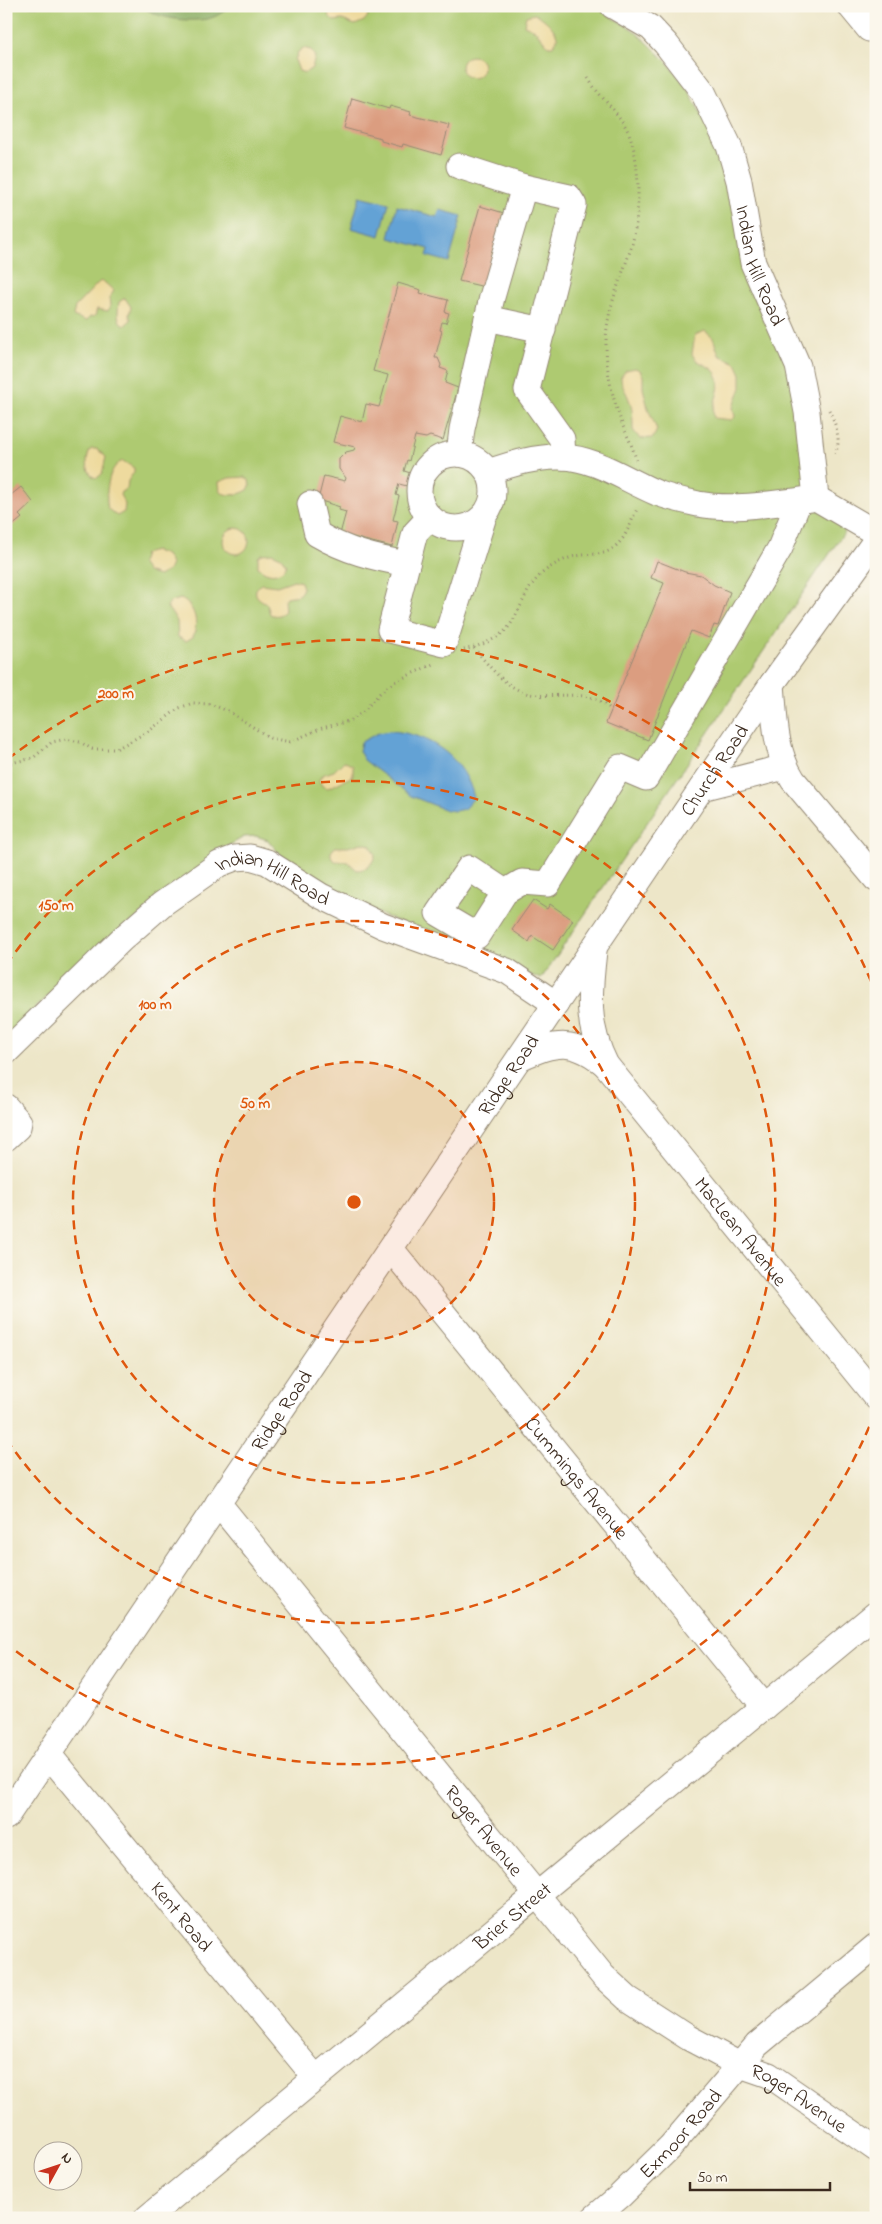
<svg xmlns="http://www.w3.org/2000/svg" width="882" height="2224" viewBox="0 0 882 2224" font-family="'Indie Flower',sans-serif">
  <rect width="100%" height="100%" fill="#fbf7ec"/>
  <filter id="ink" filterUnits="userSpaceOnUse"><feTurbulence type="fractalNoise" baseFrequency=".02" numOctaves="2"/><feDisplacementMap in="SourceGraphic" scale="10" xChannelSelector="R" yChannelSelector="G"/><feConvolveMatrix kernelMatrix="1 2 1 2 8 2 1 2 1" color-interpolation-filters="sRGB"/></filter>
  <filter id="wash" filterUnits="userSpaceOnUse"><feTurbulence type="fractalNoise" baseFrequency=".0096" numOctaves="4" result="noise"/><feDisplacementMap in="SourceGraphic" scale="20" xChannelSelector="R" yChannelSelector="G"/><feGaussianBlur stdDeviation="1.12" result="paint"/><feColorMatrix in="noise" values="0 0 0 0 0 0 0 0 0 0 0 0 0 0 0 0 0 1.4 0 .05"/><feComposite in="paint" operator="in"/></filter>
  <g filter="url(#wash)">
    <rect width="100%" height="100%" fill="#ede6c8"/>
    <polygon fill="#aeca71" stroke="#747a48" points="6,6 597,6 603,12 632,29 649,44 668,63 688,89 717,145 789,372 832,519 845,531 541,979 340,898 290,866 268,840 256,836 244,837 226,847 90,955 6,1037"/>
    <path fill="#8aae63" stroke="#626c40" d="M142,6h90c-8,5 -15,11 -25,13 -19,3 -50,0 -65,-13z"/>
    <g fill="#eeda9e" stroke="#94825e">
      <polygon points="327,6 362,6 366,9 368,16 364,21 355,25 342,20 334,21 329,16"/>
      <path d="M534,14c8,1 25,18 23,25 0,2 -3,5 -4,7h-5l-13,-16 -11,-5 2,-9z"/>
      <polygon points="303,48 311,50 315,57 312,68 305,73 299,71 295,60 298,52"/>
      <circle cx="472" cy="67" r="11"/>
      <polygon points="103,281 114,291 109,298 110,306 108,311 97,309 95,316 90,317 86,321 73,316 75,307 99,282"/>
      <path d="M125,298l6,9 -2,8 2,5 -7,6c-8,-6 -6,-15 -5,-24z"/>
      <path d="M705,331l8,7 6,17 17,8 5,11v14l-8,19 2,10 -3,3 -18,-2c-4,-13 8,-26 4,-40 -4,-14 -21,-12 -26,-24l3,-19z"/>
      <path d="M635,368l5,2 3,6v12l5,20 9,22 -4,8 -13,1 -7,-9c0,-11 0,-22 -5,-33 -3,-8 -7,-11 -7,-20l5,-7z"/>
      <path d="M91,449h6l9,8 -4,17 -5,4 -4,-1c-7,-8 -8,-19 -2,-28z"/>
      <path d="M123,461l11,7v4l-6,9 -1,8 -6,3 -1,3 5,9 -1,8 -7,4 -9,-7c-3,-13 -1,-43 15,-48z"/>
      <path d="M245,477l4,3 1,6 -2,4c-9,5 -19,7 -28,2l-1,-10 10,-4z"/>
      <circle cx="236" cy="541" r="13"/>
      <polygon points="155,551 166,555 171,564 168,571 158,576 147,572 141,563 144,554"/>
      <path d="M272,553l9,4 5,7 -3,6c-9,6 -17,4 -25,-3v-10l4,-3z"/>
      <path d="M294,580l7,2 2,6c-4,10 -8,7 -17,9l-2,3 1,11c-4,4 -9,6 -15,3l-3,-10c-6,-5 -13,-6 -11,-15l5,-5 16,2z"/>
      <path d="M181,599c14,7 18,24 12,38l-7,4 -8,-4 -1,-16 -10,-14 3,-5z"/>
      <polygon points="344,761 353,766 353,776 328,788 322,786 319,780 322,775 334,771"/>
      <path d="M362,843l8,2 5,9c-1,9 -8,16 -18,16l-9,-8 -13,-1 -4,-4v-5l4,-5h13z"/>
    </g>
    <g fill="#63a2d5" stroke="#4f667a">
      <polygon points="360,196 389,203 380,236 351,228"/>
      <polygon points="397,206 437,217 440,210 462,216 449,262 427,256 429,249 389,238"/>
      <path d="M390,731c39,2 76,28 84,67l-10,11 -9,2 -9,-1 -35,-14 -47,-36 -5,-9 2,-9 17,-9z"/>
    </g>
    <g id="blocks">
      <g fill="#db9d80">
        <polygon points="352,98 389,109 390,106 411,112 410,115 449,125 441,155 403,144 402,147 381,141 381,138 344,128"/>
        <polygon points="480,206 504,213 485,287 459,281"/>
        <polygon points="398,283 421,290 420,293 448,300 445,312 449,313 446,323 442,322 440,330 442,331 435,358 438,358 441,365 440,368 448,371 445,383 458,388 443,440 430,436 426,438 415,436 409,461 407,460 404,471 414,474 411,487 399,484 396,495 399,496 393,520 398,521 392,547 340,534 346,512 339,510 340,507 318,500 324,476 345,481 346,478 339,469 339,459 346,452 354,450 355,447 333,442 340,416 362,422 366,404 379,407 388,375 373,371"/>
        <polygon points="21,487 33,502 19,515 22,518 6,531 6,499"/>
        <polygon points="657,561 685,572 701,575 714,585 730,592 718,626 714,625 709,638 691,631 648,740 606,723 664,583 651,578"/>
        <polygon points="533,900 547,909 550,904 573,920 553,950 532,936 529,942 512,930"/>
      </g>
    </g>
  </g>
  <g filter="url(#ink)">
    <use href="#blocks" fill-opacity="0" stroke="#948873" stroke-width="1"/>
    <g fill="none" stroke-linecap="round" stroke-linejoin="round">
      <defs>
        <g id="minor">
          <path id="s1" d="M613,6l38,22 15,16 37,48 26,54 10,35 14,82 45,103 9,46 9,86"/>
          <polyline points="850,6 869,29"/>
          <polyline points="459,166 524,187 569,197 574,205 527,390 562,439 563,457"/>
          <polyline points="487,318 543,330"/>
          <polyline points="459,454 462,429 492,297 524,187"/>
          <circle cx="456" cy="491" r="37"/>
          <path d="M488,472c24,-8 48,-16 74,-15 34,1 64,23 95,36 13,5 27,8 41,11 37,7 76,-1 113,-5"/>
          <polyline points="816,498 876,533"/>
          <path d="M310,504l7,30c29,17 57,24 90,30"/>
          <polyline points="430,517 415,533 390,630 444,644 484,516"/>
          <path d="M772,684c3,34 2,66 21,96l83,99"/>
          <polyline points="702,788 785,767"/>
          <polyline points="505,892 469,868 438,913 477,936 505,892 522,882 548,884 620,767 646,778 780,548 799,501"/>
          <path id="s2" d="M594,951c-5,43 -8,75 12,114l270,332"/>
          <path id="s3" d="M6,1052l116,-113 40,-35 57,-40 16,-6 15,-1 17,5 54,34 62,30 124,45 49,33"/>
          <path d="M520,1058c36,-17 55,-19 86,7"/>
          <polyline points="6,1107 19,1122 18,1127 6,1138"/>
          <path id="s4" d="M391,1249l373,458"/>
          <path id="s5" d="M218,1503l385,473 24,22 62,40 51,27 29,10 107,74"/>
          <path id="s6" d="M49,1755l266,322"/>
          <path id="s7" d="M6,1817l766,-1133 104,-144"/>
          <path id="s8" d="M147,2218l729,-604"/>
          <path id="s9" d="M594,2218l26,-22 50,-49 87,-102 119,-99"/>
        </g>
      </defs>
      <use href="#minor" stroke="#948873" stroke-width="27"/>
      <g stroke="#948873" stroke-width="3" stroke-dasharray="1 4" stroke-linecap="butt">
        <path d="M588,78c12,21 33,35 42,58 11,31 10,81 1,112 -10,32 -25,61 -25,95 0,27 6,53 15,78 5,13 12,25 15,39"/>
        <path d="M829,410c6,12 14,33 5,44"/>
        <path d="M474,648c14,17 30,38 52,45 27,8 64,-8 85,17"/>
        <path d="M464,650c16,-4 39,-12 48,-28 11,-18 15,-37 33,-51 9,-7 19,-12 31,-15 21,-4 31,3 47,-18 6,-9 10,-21 15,-31"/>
        <polyline points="6,764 33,758 52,742 66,739 80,742 92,749 116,749 149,731 179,708 193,703 210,704 228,711 270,738 290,742 322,728 349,721 362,713 380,693 392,683 433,664"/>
      </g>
      <use href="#minor" stroke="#fff" stroke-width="25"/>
    </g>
  </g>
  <circle cx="354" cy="1202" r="140" fill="#df570d" fill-opacity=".12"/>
  <g fill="none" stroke="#df570d" stroke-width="2.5" stroke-dasharray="9 6">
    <circle cx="354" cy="1202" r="140"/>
    <circle cx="354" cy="1202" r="281"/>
    <path d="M7 964A421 421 0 1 1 7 1440"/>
    <path d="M875 1413A562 562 0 0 1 8 1645M8 759A562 562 0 0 1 875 991"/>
  </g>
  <g text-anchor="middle" stroke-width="4" stroke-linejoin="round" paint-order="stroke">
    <g font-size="20" fill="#3b2a1e" stroke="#fbf7ec">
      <text dy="7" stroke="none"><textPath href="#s1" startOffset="310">Indian Hill Road</textPath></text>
      <text dy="7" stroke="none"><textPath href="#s7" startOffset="1264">Church Road</textPath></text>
      <text dy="7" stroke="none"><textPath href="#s3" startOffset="344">Indian Hill Road</textPath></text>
      <text dy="7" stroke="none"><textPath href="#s7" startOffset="896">Ridge Road</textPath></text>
      <text dy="7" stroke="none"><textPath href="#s2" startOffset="331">MacLean Avenue</textPath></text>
      <text dy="7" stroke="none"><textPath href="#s7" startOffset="491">Ridge Road</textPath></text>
      <text dy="7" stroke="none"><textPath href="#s4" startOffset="295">Cummings Avenue</textPath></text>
      <text dy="7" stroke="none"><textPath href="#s5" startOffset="422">Roger Avenue</textPath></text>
      <text dy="7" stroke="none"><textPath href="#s8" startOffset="474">Brier Street</textPath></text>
      <text dy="7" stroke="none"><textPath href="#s6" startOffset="209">Kent Road</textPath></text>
      <text dy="7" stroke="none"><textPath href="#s5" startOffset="842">Roger Avenue</textPath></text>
      <text dy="7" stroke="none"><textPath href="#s9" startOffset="121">Exmoor Road</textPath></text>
    </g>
  </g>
  <circle cx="354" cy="1202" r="8" fill="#df570d" stroke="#fbf7ec" stroke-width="2.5"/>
  <g font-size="15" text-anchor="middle" font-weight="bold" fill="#df570d" stroke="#fbf7ec" stroke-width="4" stroke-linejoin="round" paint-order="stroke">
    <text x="116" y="698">200 m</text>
    <text x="56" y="910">150 m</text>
    <text x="155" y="1009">100 m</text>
    <text x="255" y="1108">50 m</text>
  </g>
  <rect width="882" height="2224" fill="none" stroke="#fbf7ec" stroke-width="25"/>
  <g transform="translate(58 2166) rotate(50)"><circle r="24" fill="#fbf7ec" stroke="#aea59a"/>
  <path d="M0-4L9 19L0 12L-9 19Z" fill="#c8321e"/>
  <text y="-8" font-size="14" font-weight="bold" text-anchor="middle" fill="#3b2a1e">N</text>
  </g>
  <path d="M690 2182v8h140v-8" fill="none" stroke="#3b2a1e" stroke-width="2.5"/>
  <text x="697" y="2182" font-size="15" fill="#3b2a1e" stroke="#fbf7ec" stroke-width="4" paint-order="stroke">50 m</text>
</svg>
